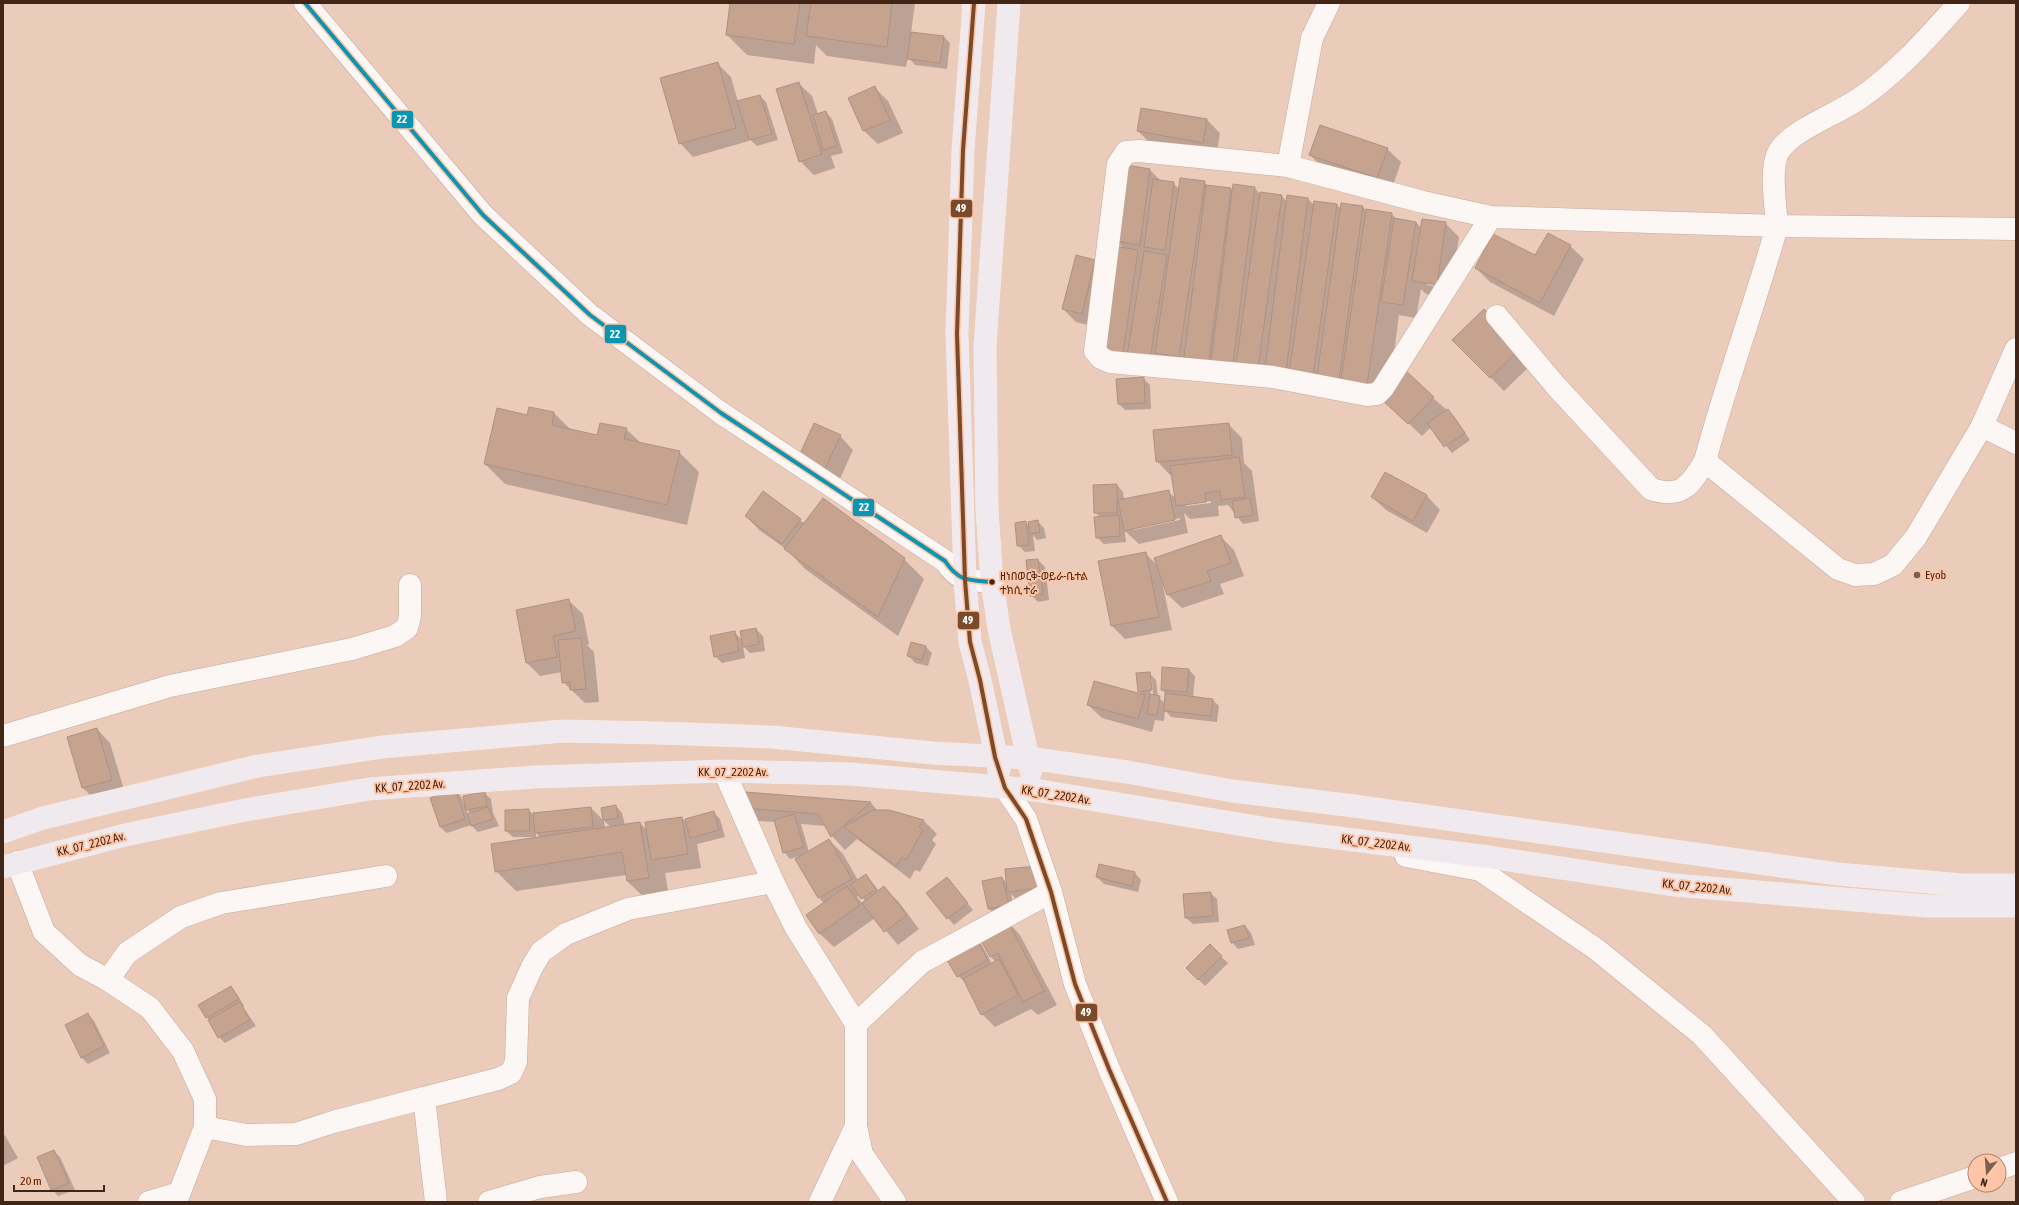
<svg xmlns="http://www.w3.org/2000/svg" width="2019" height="1205" viewBox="0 0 2019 1205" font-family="'Asap Condensed','Noto Sans Ethiopic',sans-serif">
  <rect width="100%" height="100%" fill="#ebcbba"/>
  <g fill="#0003" fill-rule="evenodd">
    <polygon points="731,3 915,3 911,33 944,37 950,43 947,69 915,65 908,57 906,67 827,56 816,45 814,64 747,55 727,35"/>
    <polygon points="717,63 731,77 738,102 760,96 766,102 778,140 757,146 748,138 749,141 693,157 680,143"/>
    <polygon points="798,83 812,96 818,114 826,112 832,119 843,153 831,156 835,168 814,175 800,161"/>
    <polygon points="875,88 888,101 903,133 878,144 864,131 850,99"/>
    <polygon points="1207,120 1220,133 1216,156 1151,144 1138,131"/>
    <polygon points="1387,149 1401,162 1391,191 1324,169 1310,155"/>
    <path d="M1127,166l23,4 12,12 11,1 7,7 24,-8 4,4 23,3 2,3 22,-4 4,5 23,3 5,6 21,-3 6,6v-3l23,3 4,4 22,-2 4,4 24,2 6,7 19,2 5,6 24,-5 14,14 -9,61 -24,-4 -5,-5 -5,29 -17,-3 -10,75 44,8 21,18 16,24 -18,13 -21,-26 -9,9 -35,-33 -273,-40 10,-114 -8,-8zM1427,283l15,2 -1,2 -14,-2z"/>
    <polygon points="1570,246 1584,259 1554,316 1490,282 1476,268 1536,257"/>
    <polygon points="1095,261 1108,274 1095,327 1076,322 1063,309"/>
    <polygon points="1484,311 1534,362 1504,391 1490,377"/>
    <polygon points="1143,378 1150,385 1151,409 1125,410 1118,403"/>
    <polygon points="530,408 554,413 571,430 598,436 626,429 641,443 679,452 699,472 687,525 505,484 485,464 528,417"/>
    <path d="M1228,424l14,14 2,25 8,8 7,50 -16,3 -15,-19 -10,1 1,10 -29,3 -6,-6 4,20 -49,11 -14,-13 1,11 -22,2 -7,-7 3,-20 -5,-5 22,-27 6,7 1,8 44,-9 7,7 -3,-23h-2l-13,-14zM1211,501v2l-25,3v-2zM1180,518v2l-46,10v-2z"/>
    <polygon points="840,436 853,450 839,481 814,469"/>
    <polygon points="1386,473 1427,496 1440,510 1427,533 1386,510 1372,497"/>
    <polygon points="746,516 800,520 805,524 904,559 924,579 898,636 805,569 786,549 759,530"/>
    <polygon points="1037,521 1044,528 1046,538 1037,540 1033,535 1035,551 1025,552 1018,545 1025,522 1030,527"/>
    <polygon points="1220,536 1234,550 1244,576 1220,584 1224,594 1182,608 1168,595 1162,581 1172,630 1125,639 1112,626 1146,554 1158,566"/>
    <polygon points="1038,560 1045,567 1049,600 1038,602 1031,595"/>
    <polygon points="569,601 583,614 589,644 587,645 594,652 599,702 585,703 563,682 562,672 540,676 527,663 517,611"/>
    <polygon points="756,629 763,636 765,651 750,653 743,646 745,658 722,663 715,656 734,632 742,640"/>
    <polygon points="926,647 932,653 928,666 915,663 909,656"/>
    <path d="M1189,670l6,6 -2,22 20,2 6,6 -2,16 -46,-5 -6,-7 -1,11 -9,-1 -3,12 -50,-14 -14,-13 54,-10 -3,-4 10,-18 7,7 2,17 7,6 1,-9 -4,-4zM1149,679h3l1,16h-2z"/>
    <polygon points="97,729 110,743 125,793 96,801 83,788"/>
    <path d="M456,791l6,7 2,5 20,-10 7,6 2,14 6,13 -21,6 -7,-7 -24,8 -7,-6zM466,809l5,5 -3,1z"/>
    <path d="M746,793l125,10 7,8 45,9 14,14 -5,6 4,4 -16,28 -5,-2 -5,9 -53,-40 -12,11 -13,-14 -6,-10 -25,-2 8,28 20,-12 14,14 15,26 8,-5 13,16 5,-3 14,13 21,28 -21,16 -23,-27 -41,29 -14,-13 -13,-19 17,-12 -5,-5 -22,-39 3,-3 -10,3 -6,-7 -8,-30 -18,-1zM860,895l6,7 -3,2 -6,-7z"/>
    <polygon points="616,806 622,813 625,825 640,823 647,830 682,818 687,823 713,812 720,819 725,837 697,844 701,868 665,873 669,897 648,901 627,881 626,875 516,891 496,871 541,838 536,833 536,837 513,837 506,831 528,810 533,814 591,808 604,821 605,828 611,827 604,821 602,809"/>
    <polygon points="1006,870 1046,894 1015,898 1011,894 1015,911 996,915 989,909 1002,878 1008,884"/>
    <polygon points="1135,873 1141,880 1138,892 1104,884 1097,877"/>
    <polygon points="947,878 973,910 954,925 948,918"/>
    <polygon points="1210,893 1217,899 1219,922 1193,924 1186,918"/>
    <polygon points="1007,921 1020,935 1057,1005 1038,1015 1031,1009 995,1027 982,1014 965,982 958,976 975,939 982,945 992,964 996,962 991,957"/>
    <polygon points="1245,926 1251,933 1255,945 1238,949 1232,942"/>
    <polygon points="1210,946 1228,963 1205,986 1187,968"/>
    <polygon points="230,987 237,994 244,1006 243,1007 256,1026 225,1043 219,1037 200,1005"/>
    <polygon points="88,1015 94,1021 110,1053 88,1064 81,1057"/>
    <polygon points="3,1132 18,1158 3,1166"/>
    <polygon points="54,1151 60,1157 75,1190 58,1196 52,1189"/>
  </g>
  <g fill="#c6a38f" stroke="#ad9284">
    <polygon points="730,3 800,3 794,44 726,35"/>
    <polygon points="811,3 892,3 887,47 806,36"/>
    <polygon points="911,32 944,36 940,63 907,59"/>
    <polygon points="718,62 736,128 679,144 660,78"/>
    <polygon points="799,82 822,154 799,162 776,89"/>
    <polygon points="875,86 890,120 863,131 848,98"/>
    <polygon points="760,95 772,134 749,140 737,101"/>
    <polygon points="1141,108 1207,119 1203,143 1137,131"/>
    <polygon points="826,111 837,146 823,150 813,115"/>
    <polygon points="1320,125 1388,148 1377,178 1309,155"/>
    <polygon points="1126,165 1150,169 1140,245 1115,241"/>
    <polygon points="1180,178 1205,181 1179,357 1155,353"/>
    <polygon points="1153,179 1174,182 1165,250 1144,247"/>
    <polygon points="1233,184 1255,187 1233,364 1211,361"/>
    <polygon points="1206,185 1231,188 1209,361 1184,357"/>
    <polygon points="1260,192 1282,195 1258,368 1236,365"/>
    <polygon points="1287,195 1308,198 1286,372 1265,369"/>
    <polygon points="1314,201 1337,204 1313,376 1289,373"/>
    <polygon points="1341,203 1363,206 1339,380 1317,377"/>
    <polygon points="1366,209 1392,213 1367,385 1341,381"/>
    <polygon points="1394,218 1416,222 1403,305 1381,302"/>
    <polygon points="1422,219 1446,222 1437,285 1412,281"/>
    <polygon points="1548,233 1571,245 1540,303 1475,268 1493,234 1535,255"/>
    <polygon points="1114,246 1138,250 1123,353 1099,350"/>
    <polygon points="1144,251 1167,255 1150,359 1127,356"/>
    <polygon points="1076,255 1095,260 1082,314 1062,309"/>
    <polygon points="1484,309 1521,348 1490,378 1452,340"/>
    <polygon points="1405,370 1434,397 1408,424 1380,398"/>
    <polygon points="1144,377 1145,403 1118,404 1116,379"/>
    <polygon points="529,407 554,412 552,425 597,435 600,423 627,428 624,439 680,451 667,505 484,464 497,408 527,415"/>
    <polygon points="1448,409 1465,433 1444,447 1427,423"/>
    <polygon points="814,423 841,435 825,468 799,456"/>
    <polygon points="1229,423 1232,455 1156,462 1153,430"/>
    <polygon points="1239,457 1245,497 1221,500 1220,491 1205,493 1206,502 1176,506 1170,466"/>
    <polygon points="1385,472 1427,495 1413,521 1371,497"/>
    <polygon points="1117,484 1117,513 1094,513 1093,485"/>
    <polygon points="1169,490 1175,520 1124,531 1118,500"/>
    <polygon points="763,491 801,519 782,544 745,516"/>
    <polygon points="823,498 905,558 878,617 784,549"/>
    <polygon points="1250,498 1253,515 1235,518 1232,501"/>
    <polygon points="1119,515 1120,536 1096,538 1094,517"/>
    <polygon points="1038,520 1040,532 1030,534 1028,522"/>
    <polygon points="1026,521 1029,545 1017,546 1015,523"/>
    <polygon points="1221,535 1231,563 1207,571 1211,581 1167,595 1154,558"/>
    <polygon points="1146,552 1159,617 1111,626 1098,561"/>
    <polygon points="1038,559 1043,594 1030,596 1026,560"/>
    <polygon points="569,599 576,631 553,636 557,657 526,663 516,610"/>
    <polygon points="756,628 759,644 743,647 740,631"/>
    <polygon points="735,631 739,651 714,657 710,636"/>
    <polygon points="581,638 586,689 570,690 570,682 562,683 558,640"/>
    <polygon points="911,642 926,646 922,660 907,656"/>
    <polygon points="1162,667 1189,669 1187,692 1161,690"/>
    <polygon points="1150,672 1152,690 1138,692 1136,673"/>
    <polygon points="1094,681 1145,695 1138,719 1087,705"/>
    <polygon points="1165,693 1213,699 1211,716 1164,711"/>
    <polygon points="1150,694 1160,696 1157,715 1147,714"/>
    <polygon points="97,728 112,780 82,788 67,737"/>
    <polygon points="456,790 465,819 440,827 430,798"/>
    <polygon points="485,792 487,806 466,810 463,796"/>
    <polygon points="745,792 871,802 831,837 818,814 743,808"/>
    <polygon points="616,805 618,818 603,820 601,808"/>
    <polygon points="488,807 493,819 471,826 467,814"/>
    <polygon points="591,807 593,827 535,833 533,813"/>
    <polygon points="529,809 530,831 505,831 505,810"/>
    <polygon points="873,810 889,810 924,820 919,827 923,830 906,860 902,857 896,866 844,827"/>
    <polygon points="714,811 719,830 690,838 685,819"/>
    <polygon points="794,814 804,847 783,853 774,820"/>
    <polygon points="682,817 688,854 651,860 645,822"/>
    <polygon points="640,822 649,878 627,881 622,852 495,872 491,844"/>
    <polygon points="829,839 852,879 818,898 795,859"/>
    <polygon points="1099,864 1135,872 1132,886 1096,877"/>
    <polygon points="1038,866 1040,888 1007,892 1005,869"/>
    <polygon points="866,874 876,889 861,899 851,884"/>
    <polygon points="947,877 968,903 947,919 926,893"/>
    <polygon points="1002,877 1009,905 988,909 982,881"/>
    <polygon points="847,886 860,905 819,934 806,915"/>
    <polygon points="884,886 907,915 884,932 862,903"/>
    <polygon points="1211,892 1213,916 1185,918 1183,894"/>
    <polygon points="1007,920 1044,991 1023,1002 998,953 990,957 978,935"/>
    <polygon points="1245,925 1249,938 1231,943 1227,930"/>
    <polygon points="976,938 988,960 957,977 944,955"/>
    <polygon points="1210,944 1222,956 1198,980 1186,968"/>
    <polygon points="999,959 1018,995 981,1015 963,979"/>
    <polygon points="231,986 239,999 206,1018 198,1005"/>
    <polygon points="240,1002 250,1020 218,1038 208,1020"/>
    <polygon points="88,1013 104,1046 81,1058 65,1025"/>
    <polygon points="54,1150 69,1183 51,1190 37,1157"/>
  </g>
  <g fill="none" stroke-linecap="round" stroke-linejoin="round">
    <defs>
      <g id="minor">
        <path d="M305,3l178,212 107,100 131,98 224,148c14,21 24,19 47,21"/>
        <path d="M1959,3c-30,33 -59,67 -96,93 -22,17 -69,32 -84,55 -10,16 -3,56 -2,75l239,3"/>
        <polyline points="1288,166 1312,38 1329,3"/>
        <path d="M1491,217l-108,171 -6,6 -10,1 -94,-18 -163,-15 -9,-4 -6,-7 23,-187 8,-12 13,-1 149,15 135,36 68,15 286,9c-22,79 -51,156 -72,235"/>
        <path d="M1497,316l59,70 95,103c30,10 39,-3 54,-28l133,108 17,6 19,-1 19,-9 23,-28 66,-111 34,-77"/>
        <polyline points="1982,426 2016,443"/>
        <polyline points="3,736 170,686 352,649 395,636 407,628 410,616 410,585"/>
        <polyline points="724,771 773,882 796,928 856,1024 856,1126 862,1154 895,1202"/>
        <polyline points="1005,788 1026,819 1051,892 1075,984 1109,1069 1167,1202"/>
        <polyline points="1406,856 1480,870 1596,949 1702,1035 1854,1202"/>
        <polyline points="17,862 44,932 80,965 108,980 150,1008 183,1051 205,1099 205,1127 176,1202"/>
        <polyline points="108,980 127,953 181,917 221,903 386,876"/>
        <polyline points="856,1024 922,962 1051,892"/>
        <polyline points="424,1098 498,1079 511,1073 516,1062 518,998 532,967 541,952 566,934 628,909 773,882"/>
        <polyline points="205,1127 246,1135 296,1134 333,1122 424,1098 436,1202"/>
        <polyline points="1999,1169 2016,1163"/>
        <polyline points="149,1202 179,1193"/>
        <polyline points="489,1202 540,1187 576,1182"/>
        <polyline points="820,1202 856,1126"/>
        <polyline points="1901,1202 1975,1177"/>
      </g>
      <g id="major">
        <polyline points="974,3 963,150 957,334 965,580 970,642 980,680 999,770"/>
        <polyline points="1009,3 985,346 987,510 992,582 999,629 1031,771"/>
        <polyline points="3,832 43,818 258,766 382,747 563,731 658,733 772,737 933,753 1028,758 1127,772 1232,791 1354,806 1838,874 1962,885 2016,885"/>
        <polyline points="3,867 125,835 245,810 369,789 535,777 724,771 850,774 1035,790 1274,830 1489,857 1674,885 1927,906 2016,906"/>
      </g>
    </defs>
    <use href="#minor" stroke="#c5aa9b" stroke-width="23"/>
    <use href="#major" stroke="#f6e8e0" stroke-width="23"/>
    <use href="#minor" stroke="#fcf7f5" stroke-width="22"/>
    <use href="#major" stroke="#f0eaef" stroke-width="22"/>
    <defs>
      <path id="bus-1" d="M305,3l178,212 107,100 131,98 224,148c14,21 24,19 47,21"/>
      <polyline id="bus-2" points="974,3 963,150 957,334 965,580 970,642 980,680 995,757 1005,788 1026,819 1051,892 1075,984 1109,1069 1167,1202"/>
    </defs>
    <use href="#bus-1" stroke="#ffc5a6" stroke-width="7"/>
    <use href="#bus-2" stroke="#ffc5a6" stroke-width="7"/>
    <use href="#bus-1" stroke="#0a95b2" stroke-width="4"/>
    <use href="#bus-2" stroke="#7a4b2a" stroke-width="4"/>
  </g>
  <circle fill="#7c5f4f" stroke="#ffc5a6" stroke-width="1.5" cx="1917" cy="575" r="4"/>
  <circle fill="#412516" stroke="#ffc5a6" stroke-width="1.5" cx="992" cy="582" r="3.5"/>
  <g text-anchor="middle" stroke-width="4" stroke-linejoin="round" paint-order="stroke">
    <g font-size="11" fill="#412516" stroke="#ffc5a6" text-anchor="start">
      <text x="1000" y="580">ዘነበወርቅ-ወይራ-ቤተል<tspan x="1000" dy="14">ተክሲ ተራ</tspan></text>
    </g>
    <g font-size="12" fill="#412516" stroke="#ffc5a6" text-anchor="start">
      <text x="1925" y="579">Eyob</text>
    </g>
    <g font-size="12" fill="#412516" stroke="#ffc5a6">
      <text x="733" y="776">KK_07_2202 Av.</text>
      <text transform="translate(410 786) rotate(-4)" y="4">KK_07_2202 Av.</text>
      <text transform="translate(1056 795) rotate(9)" y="4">KK_07_2202 Av.</text>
      <text transform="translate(1376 843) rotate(7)" y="4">KK_07_2202 Av.</text>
      <text transform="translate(91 844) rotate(-14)" y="4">KK_07_2202 Av.</text>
      <text transform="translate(1697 887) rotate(6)" y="4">KK_07_2202 Av.</text>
    </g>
  </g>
  <g stroke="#ffc5a6" stroke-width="1.5">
    <rect x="391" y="110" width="23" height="19" rx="4" fill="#0a95b2"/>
    <rect x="950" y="199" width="23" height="19" rx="4" fill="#7a4b2a"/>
    <rect x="604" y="324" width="23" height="20" rx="4" fill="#0a95b2"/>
    <rect x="852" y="498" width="23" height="19" rx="4" fill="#0a95b2"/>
    <rect x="957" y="611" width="23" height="19" rx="4" fill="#7a4b2a"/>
    <rect x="1075" y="1003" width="23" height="19" rx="4" fill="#7a4b2a"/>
  </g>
  <g font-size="11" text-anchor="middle" font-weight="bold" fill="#fff">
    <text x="402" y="123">22</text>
    <text x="961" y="212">49</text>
    <text x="615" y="338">22</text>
    <text x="864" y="511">22</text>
    <text x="968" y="624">49</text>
    <text x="1086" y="1016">49</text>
  </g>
  <rect width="2019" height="1205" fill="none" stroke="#412516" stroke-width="8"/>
  <g transform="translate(1987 1173) rotate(197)"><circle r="19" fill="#ffc5a6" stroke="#b3856c"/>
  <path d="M0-3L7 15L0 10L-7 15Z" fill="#7c5f4f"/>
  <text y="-6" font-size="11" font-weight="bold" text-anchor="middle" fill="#412516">N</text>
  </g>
  <path d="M14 1185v6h90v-6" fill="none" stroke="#412516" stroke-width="2"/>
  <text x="20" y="1185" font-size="12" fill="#412516" stroke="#ffc5a6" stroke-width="3" paint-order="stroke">20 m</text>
</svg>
